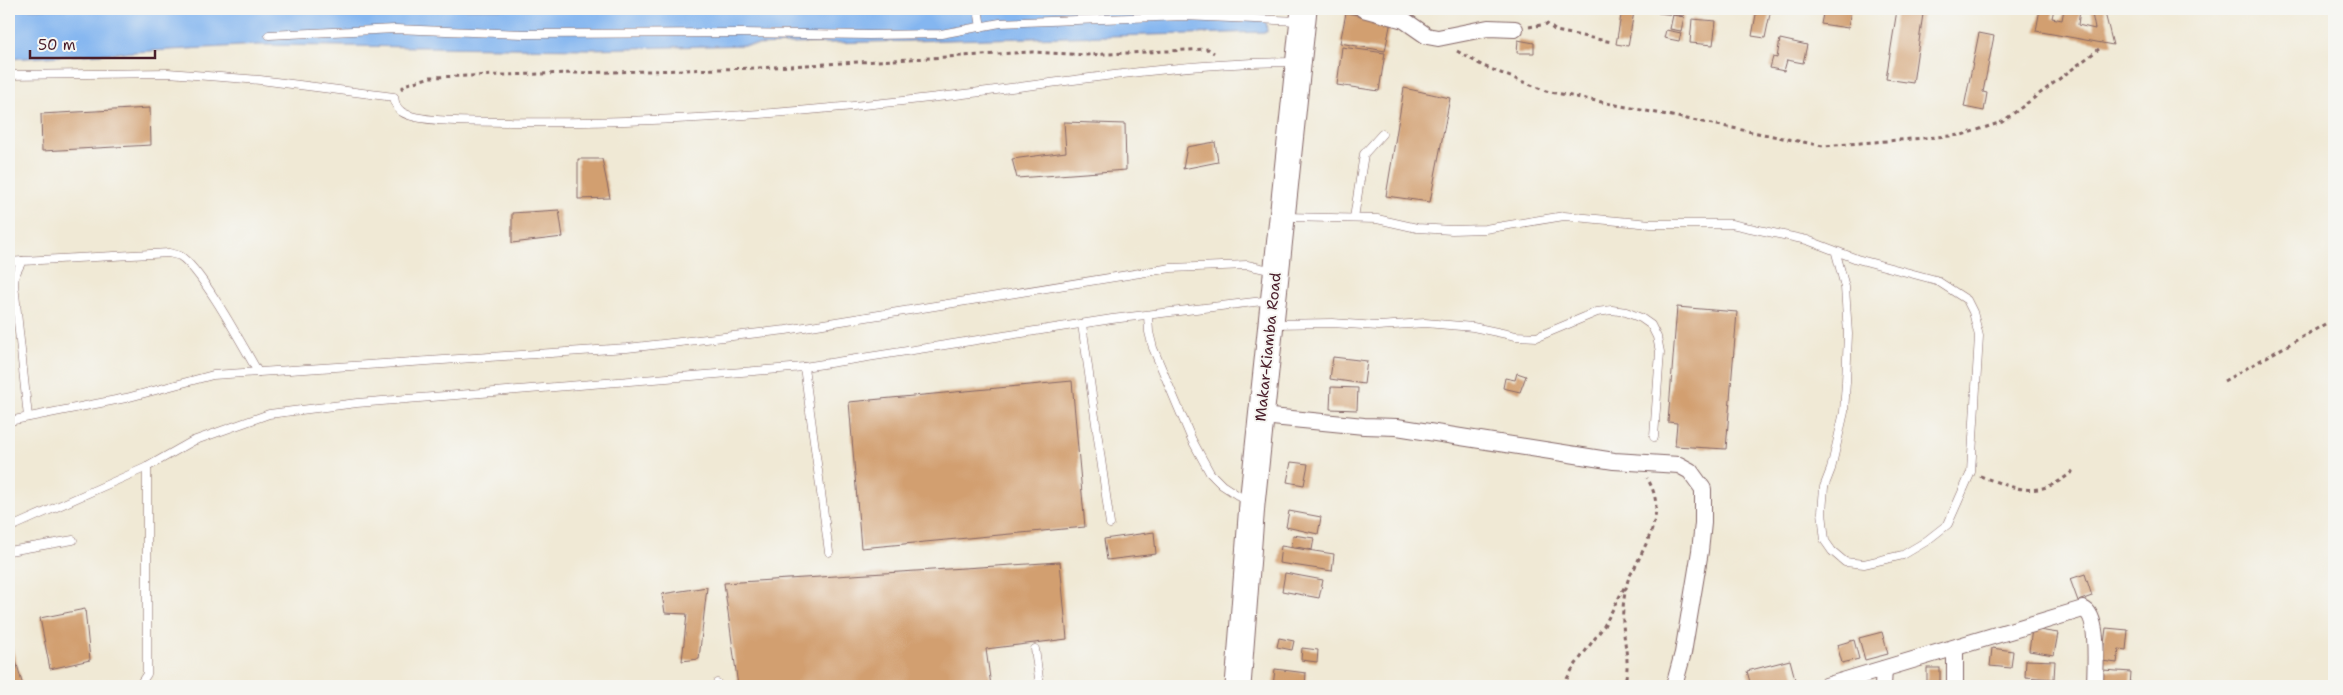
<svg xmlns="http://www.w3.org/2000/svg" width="2343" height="695" viewBox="0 0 2343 695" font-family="'Shantell Sans',sans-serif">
  <rect width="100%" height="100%" fill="#f6f6f2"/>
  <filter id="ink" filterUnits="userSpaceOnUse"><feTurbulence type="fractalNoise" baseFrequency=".02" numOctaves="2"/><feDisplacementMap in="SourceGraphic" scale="10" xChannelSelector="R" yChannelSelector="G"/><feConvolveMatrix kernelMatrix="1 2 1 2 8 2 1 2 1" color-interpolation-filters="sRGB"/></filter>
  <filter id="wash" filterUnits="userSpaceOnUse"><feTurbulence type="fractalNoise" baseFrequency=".0096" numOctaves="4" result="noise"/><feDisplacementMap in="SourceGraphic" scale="20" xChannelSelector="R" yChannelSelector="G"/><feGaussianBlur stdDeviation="1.12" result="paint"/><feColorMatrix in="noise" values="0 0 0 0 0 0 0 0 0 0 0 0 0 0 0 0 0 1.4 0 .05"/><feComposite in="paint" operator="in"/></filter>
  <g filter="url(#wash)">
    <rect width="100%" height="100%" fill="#f0e9d5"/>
    <polygon fill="#84b6f0" stroke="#676a8e" points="9,9 1265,9 1267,32 590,49 258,45 9,59"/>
    <g id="blocks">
      <g fill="#d29f6f">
        <polygon points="1659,9 1685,9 1684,16 1658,13"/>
        <polygon points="1757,9 1771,9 1765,38 1752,36"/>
        <polygon points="1824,9 1851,9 1848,28 1821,24"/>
        <polygon points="1926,9 1949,9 1948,13 1926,11"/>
        <polygon points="2040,9 2054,9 2052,18 2062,20 2064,9 2080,10 2078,25 2095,29 2091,9 2104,9 2113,45 2036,31"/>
        <polygon points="1622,10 1634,12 1628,46 1616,44"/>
        <polygon points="1897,10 1923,14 1913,83 1886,79"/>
        <polygon points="1346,13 1391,21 1385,51 1340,43"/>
        <polygon points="1673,15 1684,17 1681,31 1670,29"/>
        <polygon points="1692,19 1716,21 1713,45 1690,43"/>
        <polygon points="1666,30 1681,33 1679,41 1664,38"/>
        <polygon points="1979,33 1994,36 1983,92 1987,93 1984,111 1964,107"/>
        <polygon points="1780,39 1807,45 1803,63 1787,60 1784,71 1770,68 1773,57 1777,58"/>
        <polygon points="1518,40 1534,43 1534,53 1517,53"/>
        <polygon points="1342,47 1385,53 1379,91 1337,85"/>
        <polygon points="1404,88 1450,98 1430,202 1386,196"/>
        <polygon points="150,108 151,145 42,151 41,114"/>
        <polygon points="1064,122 1125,124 1126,170 1017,178 1012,159 1066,152"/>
        <polygon points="1215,142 1218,162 1183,169 1187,147"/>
        <polygon points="578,159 602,159 610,198 578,199"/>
        <polygon points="559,210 563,237 512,243 512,213"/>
        <polygon points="1677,307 1737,312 1726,449 1675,446 1677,423 1668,422"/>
        <polygon points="9,343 12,370 9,370"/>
        <polygon points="1333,357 1367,361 1364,384 1330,379"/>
        <polygon points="1517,373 1526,376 1520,392 1503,388 1505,378 1515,380"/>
        <polygon points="1072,381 1085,527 861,548 849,402"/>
        <polygon points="1331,387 1358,388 1357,410 1330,409"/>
        <polygon points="1291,462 1308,464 1304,485 1287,482"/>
        <polygon points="1289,511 1321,517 1318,534 1286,527"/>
        <polygon points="1154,532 1156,554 1107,560 1104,539"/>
        <polygon points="1293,535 1314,538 1312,550 1292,546"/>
        <polygon points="1281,546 1334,554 1332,571 1279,563"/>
        <polygon points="1060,562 1067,639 986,649 991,686 738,686 724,583"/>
        <polygon points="1285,573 1323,580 1319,598 1282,591"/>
        <polygon points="2085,574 2092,596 2078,601 2070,579"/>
        <polygon points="707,587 699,659 682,661 687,614 665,613 662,594"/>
        <polygon points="85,609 90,660 50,669 40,618"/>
        <polygon points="2106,628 2128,630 2126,650 2119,649 2117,663 2102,661"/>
        <polygon points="2032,629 2058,633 2054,655 2029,651"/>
        <polygon points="1882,632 1888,654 1865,660 1859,638"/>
        <polygon points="9,636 23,686 9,686"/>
        <polygon points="1279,638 1294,641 1292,650 1277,647"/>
        <polygon points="1854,640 1859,659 1842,663 1837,645"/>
        <polygon points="1302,648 1318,650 1317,662 1301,660"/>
        <polygon points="1992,648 2013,651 2011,668 1990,666"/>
        <polygon points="1790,660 1795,679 1774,684 1773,681 1763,683 1764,686 1751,686 1747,671"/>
        <polygon points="2026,660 2055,661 2054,679 2025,677"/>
        <rect x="1927" y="668" width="13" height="14"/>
        <polygon points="1275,669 1306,673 1305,686 1273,686"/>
        <polygon points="2103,670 2131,672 2130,686 2102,686"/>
      </g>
    </g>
  </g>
  <g filter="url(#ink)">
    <use href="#blocks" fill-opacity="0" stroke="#846666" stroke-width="1"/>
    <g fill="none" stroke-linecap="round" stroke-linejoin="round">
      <defs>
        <g id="lane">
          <polyline points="978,9 981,27"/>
          <polyline points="269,35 395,29 524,34 743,33 869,35 941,34 1000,23 1183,16 1300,21"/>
          <path d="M9,75l159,-2 92,7 134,17c1,6 2,11 8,15 18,12 86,9 109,10 146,2 291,-9 436,-26 113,-13 233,-34 347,-34"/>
          <polyline points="1285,217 1377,219 1417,228 1452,230 1485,229 1564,216 1651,224 1731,224 1807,240 1857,259 1936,280 1967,300 1973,312 1979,336 1971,472 1948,524 1925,542 1903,555 1864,564 1845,562 1832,551 1825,541 1822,512 1824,487 1831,469 1844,412 1846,382 1848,334 1845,287 1836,253"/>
          <polyline points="1354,218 1364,154 1382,134"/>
          <polyline points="9,262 22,261"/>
          <polyline points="1148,316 1149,332 1153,348 1192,440 1210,473 1222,485 1248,502"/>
          <polyline points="1082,324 1110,524"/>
          <polyline points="1275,324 1332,323 1378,326 1425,323 1473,327 1516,336 1537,337 1597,312 1612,310 1626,312 1641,318 1651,325 1657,337 1660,352 1654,437"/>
          <polyline points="804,367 829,552"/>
          <path d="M28,417l-14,-133 1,-9 7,-14 147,-8c4,1 8,2 11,3 21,12 64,92 78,116"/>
          <polyline points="9,421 126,398 213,375 627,348 786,330 1171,268 1247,265 1274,271"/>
          <polyline points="9,528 147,467 193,441 269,414 357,403 804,367 1112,319 1271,300"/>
          <polyline points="9,551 73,540"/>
          <polyline points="1035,649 1040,686"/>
          <polyline points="717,683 717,686"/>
          <polyline points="139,686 147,674 147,467"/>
        </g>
        <g id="street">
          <polyline points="1363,9 1404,20 1427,36 1438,38 1488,28 1515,29"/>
          <polyline points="1261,416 1364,426 1397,427 1614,461 1679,465 1690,471 1703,489 1703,523 1700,551 1683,653 1674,686"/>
          <path d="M1826,686l257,-77c17,6 12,61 12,77"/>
          <polyline points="1883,686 1884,669"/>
          <polyline points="1955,686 1955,648"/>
        </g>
        <polyline id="primary" points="1238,686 1252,504 1304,9"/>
      </defs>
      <use href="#lane" stroke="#846666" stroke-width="9"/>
      <use href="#street" stroke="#846666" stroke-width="18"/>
      <use href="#primary" stroke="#846666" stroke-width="27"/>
      <g stroke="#846666" stroke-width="3" stroke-dasharray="4 4" stroke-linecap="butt">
        <polyline points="1529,27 1547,24 1556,31 1612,42"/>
        <polyline points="1457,51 1483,66 1546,91 1823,146 1962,135 2002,122 2099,49"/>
        <polyline points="401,89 407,84 431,77 756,68 1032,52 1087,55 1208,49 1214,53"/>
        <polyline points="2224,381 2334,319"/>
        <path d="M1980,476c39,14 60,24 94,-6"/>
        <polyline points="1563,686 1573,668 1604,626 1625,586"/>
        <path d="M1624,686c7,-25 0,-39 -1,-64 -1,-11 1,-27 4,-38 1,-6 5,-12 8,-17 14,-30 32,-57 12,-89"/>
      </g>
      <use href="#lane" stroke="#fff" stroke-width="8"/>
      <use href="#street" stroke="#fff" stroke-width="16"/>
      <use href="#primary" stroke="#fff" stroke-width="25"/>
    </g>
  </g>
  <g text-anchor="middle" stroke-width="4" stroke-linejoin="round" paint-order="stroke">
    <g font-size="15" fill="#4a1f2b" stroke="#f6f6f2">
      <text transform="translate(1268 347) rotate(-84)" y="5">Makar-Kiamba Road</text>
    </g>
  </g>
  <rect width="2343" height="695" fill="none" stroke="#f6f6f2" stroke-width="30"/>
  <path d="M30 50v8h125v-8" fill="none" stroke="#4a1f2b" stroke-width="2.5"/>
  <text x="38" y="50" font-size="15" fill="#4a1f2b" stroke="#f6f6f2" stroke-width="4" paint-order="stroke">50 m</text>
</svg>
